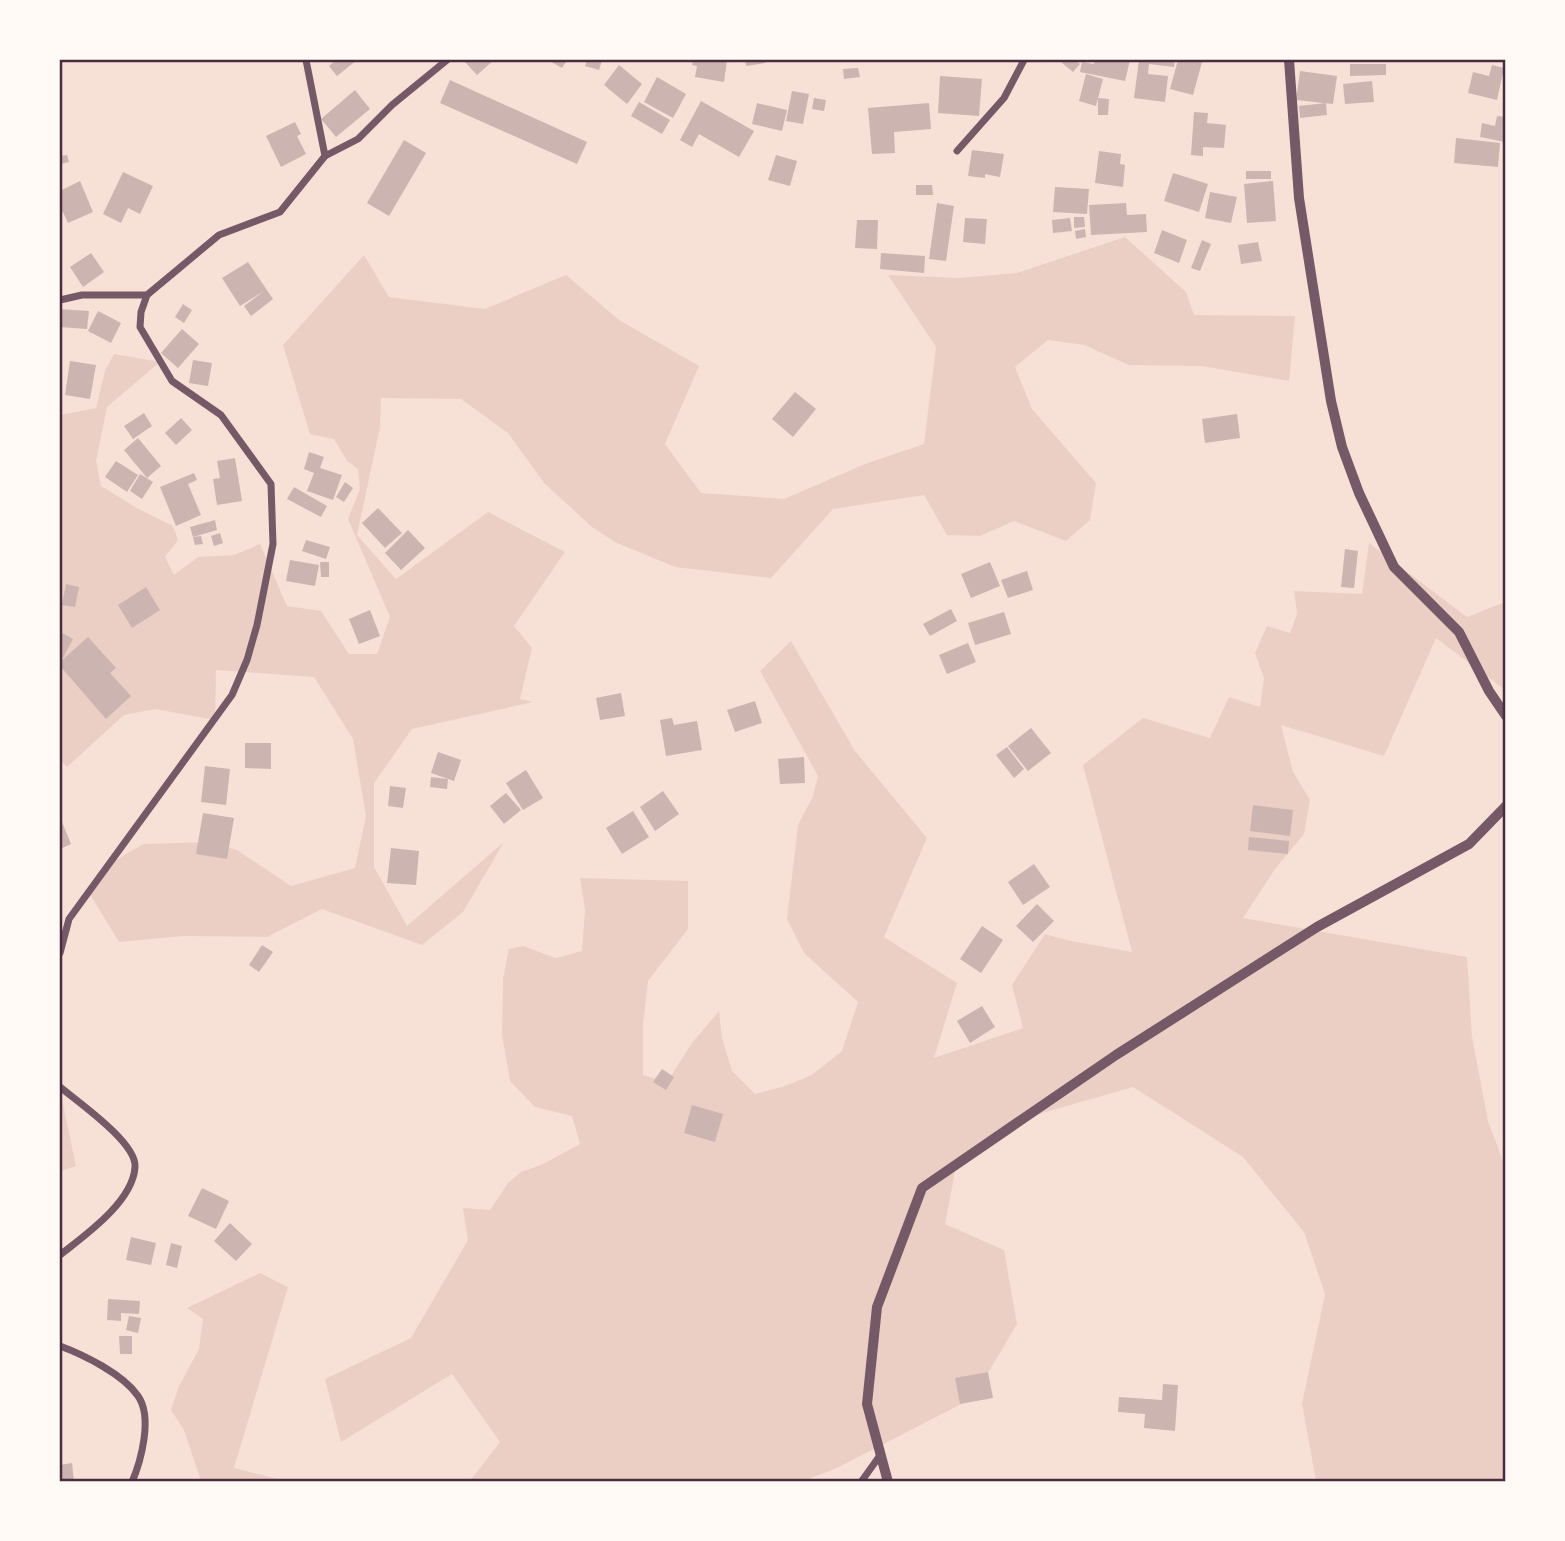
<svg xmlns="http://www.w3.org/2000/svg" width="1565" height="1541" viewBox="0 0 1565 1541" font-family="Overpass,sans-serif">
  <rect width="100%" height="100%" fill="#f7e1d7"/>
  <g fill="#ebcfc5">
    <polygon points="1125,237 1186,292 1194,315 1295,316 1289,381 1201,366 1129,365 1084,345 1048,340 1015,367 1032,409 1096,483 1090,520 1066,541 1014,521 980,536 947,535 924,495 833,509 771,578 675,567 615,542 592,527 544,483 508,433 461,399 381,398 380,427 357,535 396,579 488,512 565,552 514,626 532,648 520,699 533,702 412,729 374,783 374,867 407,926 504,842 463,912 422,945 322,909 267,937 183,936 119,942 88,891 113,862 143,844 206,842 237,850 291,886 355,868 366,816 353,739 314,677 216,670 215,720 155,709 124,715 67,767 60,760 60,415 96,408 105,371 114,354 160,362 107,407 96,461 101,486 137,508 173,526 178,540 165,557 174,575 198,557 234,555 260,544 287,606 321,611 349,654 377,654 390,617 348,519 360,489 358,469 347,461 334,439 310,434 283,345 364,255 389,297 485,309 566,275 619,320 699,366 665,444 701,493 784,499 865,464 924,444 936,347 888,275 960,278 1017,273"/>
    <polygon points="1369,543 1467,617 1505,602 1505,690 1436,638 1384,756 1281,725 1293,772 1310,800 1304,834 1275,869 1243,918 1467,957 1472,1037 1488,1121 1505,1166 1505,1481 1316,1481 1302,1404 1325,1294 1304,1232 1243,1157 1133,1087 1018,1120 956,1167 945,1224 1004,1250 1017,1324 973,1398 835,1469 800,1482 470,1481 500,1442 452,1374 341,1442 325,1379 411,1338 468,1240 463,1208 490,1210 508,1183 521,1172 541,1165 580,1144 572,1116 535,1107 510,1081 502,1035 503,978 509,949 523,946 556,958 582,951 585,910 580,878 688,881 688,929 648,981 643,1025 643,1075 667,1082 692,1043 719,1011 722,1038 732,1071 755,1094 785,1086 812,1075 842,1051 858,1002 804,953 787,919 798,825 813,796 818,776 760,671 791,641 855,751 927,838 884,937 957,983 934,1058 1023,1028 1012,985 1045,934 1066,940 1132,952 1083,765 1143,718 1210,738 1229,697 1260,707 1264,678 1255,653 1267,626 1290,633 1297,614 1294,591 1362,594"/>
    <polygon points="60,1090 76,1166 60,1171"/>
    <polygon points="260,1273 288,1287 234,1468 285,1481 201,1481 184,1430 171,1410 179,1386 199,1349 203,1319 187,1308"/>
  </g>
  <g fill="#ccb4b1">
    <polygon points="336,60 357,60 337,76 329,66"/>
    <polygon points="463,60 494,60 477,75"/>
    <polygon points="548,60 567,60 562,68"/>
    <polygon points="587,60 602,60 599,70 585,66"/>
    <polygon points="693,60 727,60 724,82 695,77 697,66 692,65"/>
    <polygon points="745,60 765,60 765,63 746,66"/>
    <polygon points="1065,60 1075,60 1080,64 1073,72 1062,63"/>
    <polygon points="1095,60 1130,60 1125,81 1080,72 1082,62 1094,64"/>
    <polygon points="1139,60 1175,60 1174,67 1149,64 1148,74 1168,76 1165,102 1134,98"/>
    <polygon points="1178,60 1202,62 1193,95 1170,89"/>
    <polygon points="1350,64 1386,64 1386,75 1350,76"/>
    <polygon points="619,65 642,84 627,104 604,85"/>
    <polygon points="1492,65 1504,68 1497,100 1468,93 1473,72 1489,76"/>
    <polygon points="858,68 860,77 844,79 843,69"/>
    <polygon points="1300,71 1337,76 1333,104 1296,100"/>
    <polygon points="1086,74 1103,79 1096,106 1079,101"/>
    <polygon points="940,76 982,79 979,116 938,113"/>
    <polygon points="657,77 686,94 673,118 644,102"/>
    <polygon points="450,80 587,142 577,164 440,103"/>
    <polygon points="1372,81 1374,102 1345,104 1343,84"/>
    <polygon points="355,90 370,109 336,137 321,119"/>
    <polygon points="792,91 809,94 803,124 786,121"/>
    <polygon points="814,98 826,100 824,111 812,109"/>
    <polygon points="1098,98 1109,99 1108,115 1098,115"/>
    <polygon points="701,101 754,131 739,157 699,134 692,147 680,140"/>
    <polygon points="639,102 670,120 662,134 631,116"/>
    <polygon points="757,103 787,110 782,131 752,124"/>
    <polygon points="929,103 931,129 894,132 895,153 872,154 868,108"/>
    <polygon points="1326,103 1327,115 1300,118 1299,106"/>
    <polygon points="1194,112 1208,113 1207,123 1226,125 1224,148 1203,147 1203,156 1191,155"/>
    <polygon points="1497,116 1506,117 1505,142 1480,137 1482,123 1495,126"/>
    <polygon points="295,122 301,134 297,136 306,154 281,167 266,136"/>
    <polygon points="1456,138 1500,143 1498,167 1454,163"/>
    <polygon points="404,140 426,153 389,216 367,203"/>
    <polygon points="972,150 1004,154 1000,177 985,174 985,178 968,176"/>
    <polygon points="1099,151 1121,154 1120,164 1125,165 1123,187 1095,183"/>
    <polygon points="67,155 69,162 60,164 60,156"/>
    <polygon points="776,155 797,161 790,186 768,180"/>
    <rect x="1246" y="171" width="25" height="8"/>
    <polygon points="123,172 153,186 140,214 128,208 121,223 103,214"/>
    <polygon points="1173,173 1208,184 1199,212 1164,201"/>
    <polygon points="80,181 93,212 68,223 63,212 60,213 60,191"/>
    <polygon points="1273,181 1276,221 1247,223 1244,184"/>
    <polygon points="916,185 932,185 933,195 916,195"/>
    <polygon points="1055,187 1089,189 1087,214 1053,212"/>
    <polygon points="1210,192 1237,197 1231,223 1205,218"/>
    <polygon points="937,203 954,206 946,261 929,259"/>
    <polygon points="1126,203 1127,215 1146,214 1147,232 1091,235 1089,205"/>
    <polygon points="1074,217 1084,217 1085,227 1074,228"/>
    <polygon points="965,218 987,219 985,244 963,242"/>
    <polygon points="1070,218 1072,231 1053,233 1052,220"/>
    <polygon points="857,220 878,220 877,249 855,248"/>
    <polygon points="1085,229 1086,237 1076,239 1075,231"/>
    <polygon points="1162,230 1187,240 1179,263 1154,253"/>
    <polygon points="1202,240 1211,244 1200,271 1191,268"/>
    <polygon points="1258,242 1262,261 1241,264 1238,245"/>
    <polygon points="91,253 104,272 83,287 70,267"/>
    <polygon points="881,253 925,256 924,273 880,269"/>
    <polygon points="248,262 273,299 251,316 244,306 264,291 240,306 222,278"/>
    <polygon points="183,304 192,310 184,323 175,317"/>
    <polygon points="60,309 89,311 87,329 60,327"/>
    <polygon points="98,311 121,323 111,343 88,331"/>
    <polygon points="182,329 199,344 178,368 161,353"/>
    <polygon points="193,360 212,363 208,386 189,383"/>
    <polygon points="70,361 96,365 90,399 65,395"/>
    <polygon points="795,392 816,409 793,437 772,419"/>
    <polygon points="144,413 152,426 133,439 124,426"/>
    <polygon points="1237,414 1240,438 1205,443 1202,419"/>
    <polygon points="181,418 192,430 176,445 165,433"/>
    <polygon points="138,438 161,466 147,478 124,450"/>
    <polygon points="309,452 324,457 320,468 342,475 333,500 307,491 314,473 304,469"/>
    <polygon points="235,458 242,501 217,505 213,479 220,478 217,461"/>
    <polygon points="116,461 138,475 127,492 105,477"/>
    <polygon points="194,473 197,480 188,484 201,515 176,526 160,487"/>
    <polygon points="140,474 153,482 142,499 130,491"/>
    <polygon points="345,482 353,488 344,502 336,497"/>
    <polygon points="294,487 327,506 321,517 287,499"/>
    <polygon points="378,508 402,533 385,548 362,523"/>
    <polygon points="215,520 217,530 193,537 190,527"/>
    <polygon points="408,530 425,548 401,570 385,553"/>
    <polygon points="220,533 223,543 214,546 211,536"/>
    <polygon points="201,536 203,544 195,545 193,537"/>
    <polygon points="306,540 330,547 326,559 302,551"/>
    <polygon points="1345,549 1358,551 1354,588 1341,587"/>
    <polygon points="290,560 319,565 315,586 286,581"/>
    <polygon points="320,562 329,562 329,577 321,577"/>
    <polygon points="990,562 1000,586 971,598 961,574"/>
    <polygon points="1027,571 1033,590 1008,598 1001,580"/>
    <polygon points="66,584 79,587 75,607 62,605"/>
    <polygon points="146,587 160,610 132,628 118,605"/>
    <polygon points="951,609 957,621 930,636 923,624"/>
    <polygon points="370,610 380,636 359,644 349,619"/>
    <polygon points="1004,612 1011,634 975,645 968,623"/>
    <polygon points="62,633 73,639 63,658 60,656"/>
    <polygon points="88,637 116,668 110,673 131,696 106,719 60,666 60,662"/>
    <polygon points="968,643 976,662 947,674 939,655"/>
    <polygon points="621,693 625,716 600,720 596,698"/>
    <polygon points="755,701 762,723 735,732 727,710"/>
    <polygon points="672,718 674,725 697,721 702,750 666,756 660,720"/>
    <polygon points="1031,728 1051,753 1028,771 1008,746"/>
    <polygon points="245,743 271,743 271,769 245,768"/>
    <polygon points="1007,747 1024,769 1014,778 996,755"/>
    <polygon points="438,752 461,760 454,781 431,773"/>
    <polygon points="804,757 805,783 780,784 778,759"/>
    <polygon points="205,766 230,769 226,805 201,802"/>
    <polygon points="526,770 543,798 523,810 506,783"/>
    <polygon points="431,777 448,779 447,789 430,787"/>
    <polygon points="390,786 406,788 403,808 388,806"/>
    <polygon points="663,791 679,814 655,831 640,807"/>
    <polygon points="506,793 521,810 504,824 490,806"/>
    <polygon points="1253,805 1293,810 1290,836 1250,831"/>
    <polygon points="633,811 649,837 622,854 606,828"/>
    <polygon points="203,813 234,818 227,859 196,854"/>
    <polygon points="62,822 71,844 60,849 60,823"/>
    <polygon points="1249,837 1289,841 1288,854 1248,850"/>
    <polygon points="391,848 419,851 416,885 387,883"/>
    <polygon points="1034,864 1050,887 1023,905 1008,882"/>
    <polygon points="1037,904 1054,921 1033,942 1016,926"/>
    <polygon points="982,926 1003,940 981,973 960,959"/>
    <polygon points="262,945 273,952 259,972 249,965"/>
    <polygon points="982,1006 995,1027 970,1043 957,1021"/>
    <polygon points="662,1069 674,1077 666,1090 653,1082"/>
    <polygon points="692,1105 723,1114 715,1142 684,1133"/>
    <polygon points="202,1188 229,1201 216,1229 188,1216"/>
    <polygon points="230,1223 252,1244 236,1261 214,1241"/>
    <polygon points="131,1237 156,1243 151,1265 126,1260"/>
    <polygon points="171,1243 182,1246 177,1268 166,1265"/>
    <polygon points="108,1299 140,1301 139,1314 121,1313 121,1321 107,1320"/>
    <polygon points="129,1316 141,1318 138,1333 126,1330"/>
    <polygon points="119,1336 132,1336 132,1354 120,1354"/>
    <polygon points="988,1372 993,1398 960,1404 955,1378"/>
    <polygon points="1163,1384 1178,1385 1175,1431 1144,1428 1145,1414 1118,1412 1119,1397 1162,1400"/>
    <polygon points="72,1463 74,1482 62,1482 60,1465"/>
  </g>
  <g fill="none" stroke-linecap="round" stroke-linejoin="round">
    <g stroke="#755966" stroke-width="7">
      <polyline points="306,60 325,156"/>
      <polyline points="957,151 1004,98 1024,60"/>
      <polyline points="60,300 82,295 147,295 219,235 280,212 325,156 358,139 392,105 447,60"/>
      <polyline points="60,953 69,919 232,695 247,660 257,625 273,544 271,484 221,415 172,381 140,327 141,312 147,295"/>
      <path d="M60,1087c18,15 77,56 75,80 -2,35 -51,69 -75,88"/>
      <path d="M60,1346c24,9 63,28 78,50 15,21 3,65 -6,86"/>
      <polyline points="861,1482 881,1454"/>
    </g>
    <g stroke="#755966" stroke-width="10">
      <polyline points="1289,60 1299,198 1331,401 1342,447 1359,493 1394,567 1459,632 1489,691 1506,716"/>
      <polyline points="888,1482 867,1404 877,1307 922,1188 1116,1055 1317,927 1469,844 1506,806"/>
    </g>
  </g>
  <rect width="1565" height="1541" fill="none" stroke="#fffaf5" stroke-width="122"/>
  <rect x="61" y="61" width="1443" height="1419" fill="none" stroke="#4a2c40" stroke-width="2.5"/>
</svg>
